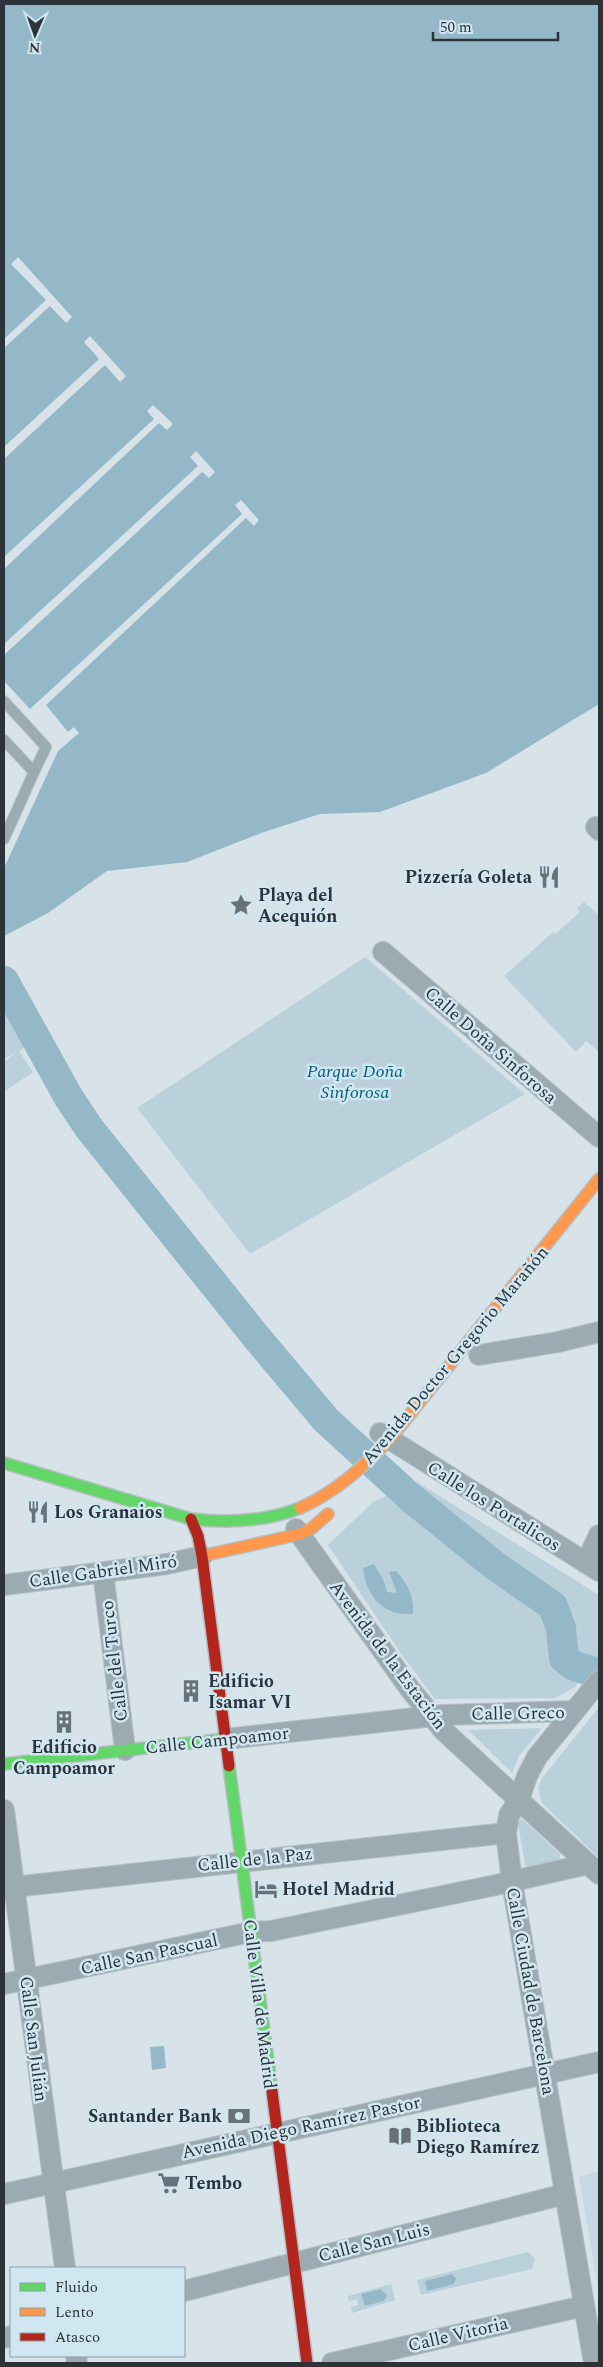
<svg xmlns="http://www.w3.org/2000/svg" width="603" height="2367" viewBox="0 0 603 2367" font-family="Spectral,serif">
  <rect width="100%" height="100%" fill="#d7e3e9"/>
  <polygon fill="#c5d9e4" points="599,2171 599,2294 579,2177"/>
  <g fill="#bad1dc">
    <polygon points="584,902 599,915 599,1049 598,1051 586,1041 576,1052 504,976 553,932 555,934 580,912 577,908"/>
    <polygon points="365,957 525,1094 250,1254 137,1108"/>
    <polygon points="4,1008 24,1048 19,1051 33,1072 4,1092 4,1062 17,1052 4,1059"/>
    <polygon points="417,1482 599,1595 599,1656 575,1687 555,1698 435,1699 402,1655 328,1545 373,1502"/>
    <polygon points="599,1707 599,1858 542,1803 538,1788 542,1778"/>
    <polygon points="542,1728 519,1756 512,1773 468,1730"/>
    <polygon points="521,1818 560,1854 559,1863 529,1869 525,1865 518,1823"/>
    <polygon points="528,2252 535,2259 532,2269 421,2295 417,2280"/>
    <polygon points="391,2284 395,2300 352,2313 351,2307 358,2305 357,2299 349,2301 348,2296"/>
  </g>
  <g fill="#94b8c8">
    <polygon points="4,4 599,4 599,704 486,773 380,812 320,814 264,832 187,862 107,871 48,913 4,936 4,868 58,751 79,733 74,727 68,732 46,705 246,518 254,526 259,520 241,500 235,505 242,514 30,709 4,681 4,655 202,472 209,478 215,472 196,451 190,457 198,466 4,644 4,569 159,423 167,430 173,424 153,405 147,411 154,419 4,557 4,459 105,365 120,382 126,376 90,336 84,342 99,359 4,447 4,348 50,306 66,323 72,317 18,257 11,264 46,300 4,339"/>
    <path d="M374,1564l9,15 4,13 10,1 -8,-21 7,-1c12,13 18,25 17,43 -29,3 -47,-18 -50,-46z"/>
    <polygon points="164,2046 166,2068 152,2070 150,2047"/>
    <polygon points="452,2274 456,2278 454,2284 427,2291 425,2281"/>
    <polygon points="381,2289 387,2295 384,2301 365,2306 361,2294"/>
  </g>
  <g fill="none" stroke-linecap="round" stroke-linejoin="round">
    <polyline stroke="#94b8c8" stroke-width="30" points="4,981 69,1098 89,1128 257,1338 326,1420 411,1498 494,1565 553,1606 561,1628 564,1658 574,1666 599,1673"/>
    <defs>
      <g id="lane">
        <polyline points="4,701 46,747 34,772 4,740"/>
        <polyline points="4,839 34,772"/>
      </g>
      <g id="street">
        <polyline points="596,827 599,830"/>
        <polyline points="383,952 599,1137"/>
        <polyline points="479,1355 558,1342 599,1332"/>
        <polyline points="380,1433 599,1571"/>
        <polyline points="296,1529 410,1689 444,1731 599,1874"/>
        <polyline points="586,1563 599,1535"/>
        <polyline points="103,1572 125,1750"/>
        <polyline points="4,1585 167,1564 202,1556"/>
        <polyline points="226,1739 443,1715 574,1711"/>
        <polyline points="4,1810 65,2268"/>
        <polyline points="4,1888 506,1833"/>
        <polyline points="4,1984 251,1932 271,1931 496,1885 588,1864"/>
        <polyline points="4,2194 599,2062"/>
        <polyline points="184,2291 565,2194"/>
        <polyline points="4,2338 11,2336"/>
        <polyline points="76,2356 77,2363"/>
        <polyline points="332,2363 584,2306"/>
        <polyline points="594,2363 512,1882 506,1833 509,1815 519,1800 527,1776 537,1757 599,1681"/>
      </g>
      <g id="fast">
        <path d="M4,1463l187,56c37,4 74,3 109,-11"/>
        <polyline points="4,1764 226,1739"/>
        <polyline points="229,1766 272,2091"/>
      </g>
      <g id="slow">
        <path d="M300,1508c36,-16 63,-41 90,-69l209,-260"/>
        <polyline points="202,1556 300,1534 312,1528 328,1514"/>
      </g>
      <g id="jam">
        <polyline points="191,1519 198,1536 202,1556 229,1766"/>
        <polyline points="272,2091 307,2363"/>
      </g>
    </defs>
    <use href="#lane" stroke="#b6bfc4" stroke-width="12"/>
    <use href="#street" stroke="#b6bfc4" stroke-width="22"/>
    <use href="#fast" stroke="#b6bfc4" stroke-width="14"/>
    <use href="#slow" stroke="#b6bfc4" stroke-width="14"/>
    <use href="#jam" stroke="#b6bfc4" stroke-width="14"/>
    <use href="#lane" stroke="#9cabb1" stroke-width="10"/>
    <use href="#street" stroke="#9cabb1" stroke-width="20"/>
    <use href="#fast" stroke="#63d668" stroke-width="11"/>
    <use href="#slow" stroke="#ff974d" stroke-width="11"/>
    <use href="#jam" stroke="#b3261e" stroke-width="11"/>
  </g>
  <defs>
    <symbol id="restaurant-bare" viewBox="-9 -9 18 18"><path d="M-5-6h1v4h1v-4h1v4h1v-4h1v5L-1.5 .5V6h-2V.5L-5-1ZM5-6V6H3V1.5H1.5Q1.5-4 5-6Z" fill="#687177" stroke="#d0e6f0" stroke-width="2.5" paint-order="stroke"/></symbol>
    <symbol id="sight-bare" viewBox="-9 -9 18 18"><path d="M0-6L1.8-2.2L6-1.7L2.9 1.2L3.7 5.4L0 3.3L-3.7 5.4L-2.9 1.2L-6-1.7L-1.8-2.2Z" fill="#687177" stroke="#d0e6f0" stroke-width="2.5" paint-order="stroke"/></symbol>
    <symbol id="building-bare" viewBox="-9 -9 18 18"><path d="M-4-6H4V6H1V3H-1V6H-4ZM-2.5-4.3h1.7v1.8h-1.7ZM.8-4.3h1.7v1.8H.8ZM-2.5-1h1.7V.8h-1.7ZM.8-1h1.7V.8H.8Z" fill="#687177" stroke="#d0e6f0" stroke-width="2.5" paint-order="stroke"/></symbol>
    <symbol id="hotel-bare" viewBox="-9 -9 18 18"><path d="M-6-4.5h1.5V1H6V5H4.5V3h-9V5H-6ZM-4 0a1.8 1.8 0 1 1 3.6 0ZM.5 0V-2.5h3Q6-2.5 6 0Z" fill="#687177" stroke="#d0e6f0" stroke-width="2.5" paint-order="stroke"/></symbol>
    <symbol id="bank-bare" viewBox="-9 -9 18 18"><path d="M-6-4H6V4H-6ZM0-2.3a2.3 2.3 0 1 0 0 4.6a2.3 2.3 0 1 0 0-4.6Z" fill="#687177" stroke="#d0e6f0" stroke-width="2.5" paint-order="stroke"/></symbol>
    <symbol id="library-bare" viewBox="-9 -9 18 18"><path d="M-6-4Q-3-5.5-.7-3.5V5Q-3 3-6 4ZM6-4Q3-5.5 .7-3.5V5Q3 3 6 4Z" fill="#687177" stroke="#d0e6f0" stroke-width="2.5" paint-order="stroke"/></symbol>
    <symbol id="supermarket-bare" viewBox="-9 -9 18 18"><path d="M-6-5.5h2.5l.6 2H6L4.5 2H-2.5L-4.4-4H-6ZM-1.5 3.2a1.3 1.3 0 1 0 .1 0ZM3 3.2a1.3 1.3 0 1 0 .1 0Z" fill="#687177" stroke="#d0e6f0" stroke-width="2.5" paint-order="stroke"/></symbol>
  </defs>
  <g fill-rule="evenodd">
    <use href="#restaurant-bare" x="533" y="861" width="32" height="32"/>
    <use href="#sight-bare" x="225" y="889" width="32" height="32"/>
    <use href="#restaurant-bare" x="22" y="1496" width="32" height="32"/>
    <use href="#building-bare" x="175" y="1675" width="32" height="32"/>
    <use href="#building-bare" x="48" y="1706" width="32" height="32"/>
    <use href="#hotel-bare" x="250" y="1873" width="32" height="32"/>
    <use href="#bank-bare" x="223" y="2100" width="32" height="32"/>
    <use href="#library-bare" x="384" y="2120" width="32" height="32"/>
    <use href="#supermarket-bare" x="153" y="2167" width="32" height="32"/>
  </g>
  <g text-anchor="middle" stroke-width="5" stroke-linejoin="round" paint-order="stroke">
    <g font-size="18" font-weight="bold" fill="#2c3439" stroke="#d0e6f0" text-anchor="start">
      <text x="532" y="883" text-anchor="end">Pizzería Goleta</text>
      <text x="258" y="901">Playa del<tspan x="258" dy="21">Acequión</tspan></text>
      <text x="54" y="1518">Los Granaios</text>
      <text x="208" y="1687">Edificio<tspan x="208" dy="21">Isamar VI</tspan></text>
      <text x="64" y="1753" text-anchor="middle">Edificio<tspan x="64" dy="21">Campoamor</tspan></text>
      <text x="282" y="1895">Hotel Madrid</text>
      <text x="222" y="2122" text-anchor="end">Santander Bank</text>
      <text x="416" y="2132">Biblioteca<tspan x="416" dy="21">Diego Ramírez</tspan></text>
      <text x="185" y="2189">Tembo</text>
    </g>
    <g font-size="18" fill="#2c3439" stroke="#d0e6f0">
      <text transform="translate(491 1045) rotate(41)" y="6">Calle Doña Sinforosa</text>
      <text transform="translate(455 1355) rotate(-50)" y="6">Avenida Doctor Gregorio Marañón</text>
      <text transform="translate(494 1506) rotate(32)" y="6">Calle los Portalicos</text>
      <text transform="translate(103 1571) rotate(-8)" y="6">Calle Gabriel Miró</text>
      <text transform="translate(388 1655) rotate(53)" y="6">Avenida de la Estación</text>
      <text transform="translate(114 1661) rotate(-97)" y="6">Calle del Turco</text>
      <text transform="translate(518 1713) rotate(-1)" y="6">Calle Greco</text>
      <text transform="translate(217 1740) rotate(-6)" y="6">Calle Campoamor</text>
      <text transform="translate(255 1859) rotate(-6)" y="6">Calle de la Paz</text>
      <text transform="translate(149 1954) rotate(-12)" y="6">Calle San Pascual</text>
      <text transform="translate(531 1991) rotate(80)" y="6">Calle Ciudad de Barcelona</text>
      <text transform="translate(260 2004) rotate(83)" y="6">Calle Villa de Madrid</text>
      <text transform="translate(34 2039) rotate(83)" y="6">Calle San Julián</text>
      <text transform="translate(301 2127) rotate(-12)" y="6">Avenida Diego Ramírez Pastor</text>
      <text transform="translate(374 2242) rotate(-14)" y="6">Calle San Luis</text>
      <text transform="translate(458 2334) rotate(-13)" y="6">Calle Vitoria</text>
    </g>
    <g font-size="18" font-style="italic" fill="#05607d" stroke="#d0e6f0">
      <text x="355" y="1077">Parque Doña<tspan x="355" dy="21">Sinforosa</tspan></text>
    </g>
  </g>
  <rect width="603" height="2367" fill="none" stroke="#2c3439" stroke-width="10"/>
  <rect x="10" y="2267" width="175" height="90" fill="#d0e6f0" stroke="#8e9fa7"/>
  <rect x="20" y="2283" width="25" height="8" fill="#63d668" stroke="#8e9fa7"/>
  <text x="55" y="2292" font-size="15" fill="#2c3439">Fluido</text>
  <rect x="20" y="2308" width="25" height="8" fill="#ff974d" stroke="#8e9fa7"/>
  <text x="55" y="2317" font-size="15" fill="#2c3439">Lento</text>
  <rect x="20" y="2333" width="25" height="8" fill="#b3261e" stroke="#8e9fa7"/>
  <text x="55" y="2342" font-size="15" fill="#2c3439">Atasco</text>
  <g transform="translate(35 35) rotate(182)" stroke="#d0e6f0" stroke-width="4" paint-order="stroke">
  <path d="M0-4L9 19L0 12L-9 19Z" fill="#2c3439"/>
  <text y="-8" font-size="14" font-weight="bold" text-anchor="middle" fill="#2c3439">N</text>
  </g>
  <path d="M433 32v8h125v-8" fill="none" stroke="#2c3439" stroke-width="2.5"/>
  <text x="440" y="32" font-size="15" fill="#2c3439" stroke="#d0e6f0" stroke-width="4" paint-order="stroke">50 m</text>
</svg>
